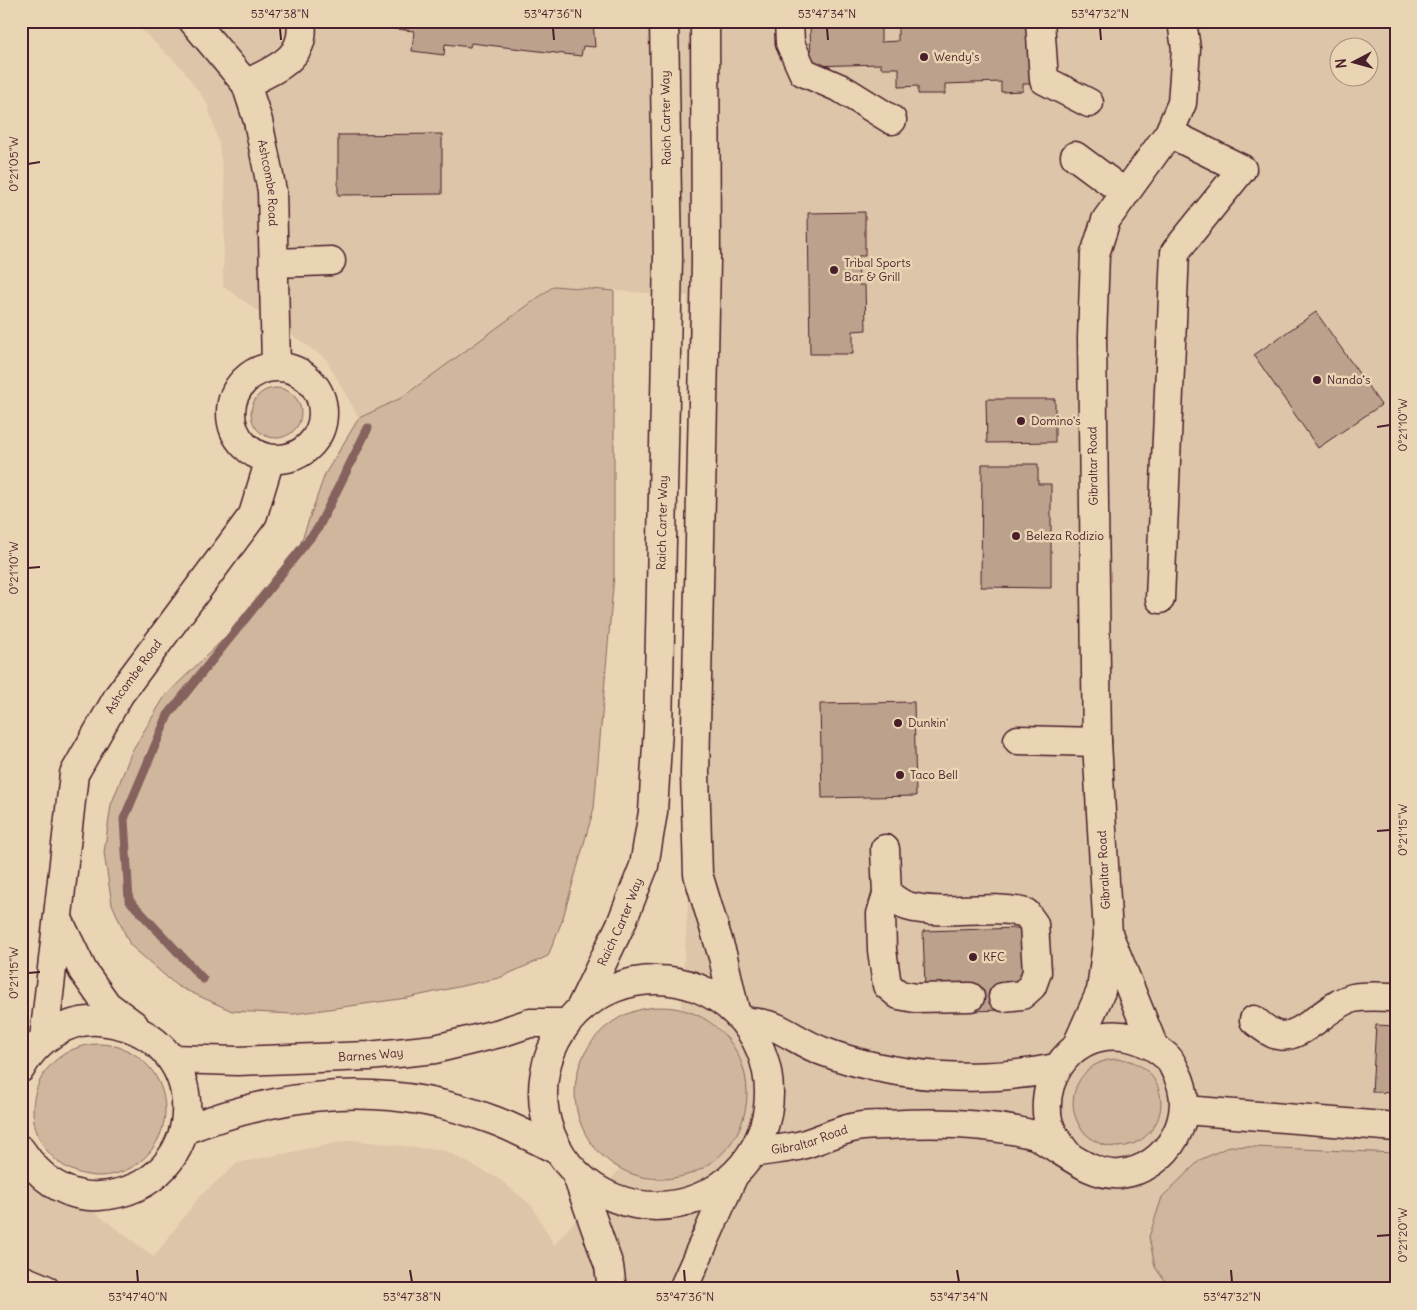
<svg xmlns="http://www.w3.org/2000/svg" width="1417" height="1310" viewBox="0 0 1417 1310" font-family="Delius,sans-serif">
  <rect width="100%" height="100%" fill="#e9d4b3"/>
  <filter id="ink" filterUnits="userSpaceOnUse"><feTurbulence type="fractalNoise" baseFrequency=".02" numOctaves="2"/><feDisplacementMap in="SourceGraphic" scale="10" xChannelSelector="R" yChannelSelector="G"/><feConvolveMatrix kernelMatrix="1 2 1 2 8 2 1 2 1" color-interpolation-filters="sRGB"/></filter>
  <g filter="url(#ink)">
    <path fill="#dcc5a8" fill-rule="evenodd" d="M132,21h1264v1132l-166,-7 -75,121 15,22h-1149v-132l133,100 45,-60 39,-34 113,-23 95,11 53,28 33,27 22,39 65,-75 35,11 88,-121 -23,-33 -38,-19 11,-162 -4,-550 -134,-10 -153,112 -42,20 -33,-59 -103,-73 2,-99 -6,-43 -12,-41 -26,-36zM1340,48h30v30h-30zM1146,1069l12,16 3,11v15l-5,14 -8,10 -72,-14 -3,-12v-15l5,-13 8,-10z"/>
    <g fill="#cfb69d" stroke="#8c6a64">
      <polygon points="554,286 614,291 614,575 594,808 562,921 548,956 499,978 407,998 293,1014 232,1011 177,986 130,945 112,904 104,853 111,805 132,751 165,696 244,619 300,545 325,474 359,418 401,398"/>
      <circle cx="276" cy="413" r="25"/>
      <circle cx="661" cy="1093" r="86"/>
      <circle cx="99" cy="1110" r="66"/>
      <circle cx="1117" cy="1103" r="44"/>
      <polygon points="1230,1146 1396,1153 1396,1289 1170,1289 1155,1267 1149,1237 1162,1197 1200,1160"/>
    </g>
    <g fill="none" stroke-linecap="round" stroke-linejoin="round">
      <polyline stroke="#85625d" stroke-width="9" points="203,979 129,900 124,819 168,715 318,528 368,428"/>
    </g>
    <g fill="#bca28d" stroke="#4a1f2b">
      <polygon points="325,21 406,21 405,30"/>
      <polygon points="406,21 593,21 595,47 583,46 581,56 471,43 470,47 445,44 444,55 412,51 414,31 405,30"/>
      <polygon points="810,21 881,21 881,42 898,41 898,21 1032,21 1033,84 1023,84 1023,91 1001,92 1001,82 945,84 945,94 918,94 918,86 899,87 899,68 881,68 881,64 811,66"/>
      <polygon points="442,134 442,194 338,195 338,135"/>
      <polygon points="865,212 865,256 858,256 859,285 865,285 866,330 853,331 853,354 810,354 808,213"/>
      <polygon points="1316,312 1381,405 1318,448 1254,355"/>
      <polygon points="986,399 1055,399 1055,442 987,443"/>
      <polygon points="982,464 1038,464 1038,484 1051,484 1051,588 981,587"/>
      <polygon points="914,702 916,796 822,798 820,704"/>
      <polygon points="1021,928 1023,984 1004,1010 971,1011 970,997 925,987 923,931"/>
      <polygon points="1376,1025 1396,1026 1396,1093 1372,1092"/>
    </g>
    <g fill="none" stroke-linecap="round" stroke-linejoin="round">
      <defs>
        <g id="minor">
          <path id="s1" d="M193,21l53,63 12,37 14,70 4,175"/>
          <polyline points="789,21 790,43 803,72 842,89 892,120"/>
          <polyline points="1040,21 1044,80 1089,103"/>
          <path d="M246,84c28,-15 61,-25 55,-63"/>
          <polyline points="1075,156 1125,193"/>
          <polyline points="274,263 331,261"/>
          <circle cx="277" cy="413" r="46"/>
          <polyline points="1160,599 1175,252 1242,169 1169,133"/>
          <polyline points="1018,740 1097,742"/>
          <polyline points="885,849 887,894 881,914 882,950 887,985 899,995 915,998 970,997"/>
          <path d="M887,894c6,4 13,10 20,12 38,11 80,-3 119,7l8,11 3,48 -5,14 -10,9 -19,2"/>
          <polyline points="58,919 83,971 107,1005 134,1025"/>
          <polyline points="1109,936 1153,1045"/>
          <path d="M1254,1020c6,5 15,13 23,15 25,6 50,-31 76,-37 13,-3 29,-1 43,-1"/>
          <path d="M744,1021c11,2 23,2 33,7 15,7 29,17 45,23 71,27 159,33 234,17"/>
          <path id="s2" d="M44,1039l30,-265 45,-79 134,-180 17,-56"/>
          <polyline points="1077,1045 1101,991 1108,935 1097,742 1096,671 1092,338 1095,254 1106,220 1169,133 1182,103 1186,49 1182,21"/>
          <path id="s3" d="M172,1059l66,2 131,-5 66,-7 65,-16 30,-10h36"/>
          <path d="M21,1068c14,-27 45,-49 77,-47 119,9 116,167 1,175 -34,2 -60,-19 -78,-46"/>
          <polyline points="1185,1110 1396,1127"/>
          <path d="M184,1130c105,-40 202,-50 309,-10 22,8 44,20 66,31"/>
          <path id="s4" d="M753,1153c15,-3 30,-4 45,-7 20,-5 38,-15 58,-19 10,-2 21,-2 31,-2 47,-3 98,-2 144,9 6,1 12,6 17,9 22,13 45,33 72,31 49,-5 79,-60 56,-102 -3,-6 -5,-12 -10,-16 -41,-35 -98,-25 -116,29 -4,13 -5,31 1,44 3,9 11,18 17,26"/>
          <polyline points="21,1279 45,1289"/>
        </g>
        <g id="highway">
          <polyline points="705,21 706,262 695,774 698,874 723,957 735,1011"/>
          <circle cx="656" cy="1093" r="113"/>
          <path id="s5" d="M580,1009l41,-85 23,-58 9,-54 5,-84 10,-470 -4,-237"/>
          <polyline points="576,1173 609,1266 612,1289"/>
          <polyline points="683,1289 733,1177"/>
        </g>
      </defs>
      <use href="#minor" stroke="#4a1f2b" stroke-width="31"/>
      <use href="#highway" stroke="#4a1f2b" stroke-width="31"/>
      <use href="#minor" stroke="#e9d4b3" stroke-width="28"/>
      <use href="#highway" stroke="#e9d4b3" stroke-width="28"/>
    </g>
  </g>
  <path fill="none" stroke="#4a1f2b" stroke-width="2" d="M280,28l1,12M553,28l1,12M827,28l1,12M1100,28l1,12M28,164l12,-2M1377,427l13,-2M28,568l12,-1M1377,831l13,-1M28,973l12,-1M1377,1236l13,-1M137,1270l1,12M410,1270l2,12M684,1270l1,12M957,1270l2,12M1231,1270l1,12"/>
  <g fill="#4a1f2b" stroke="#e9d4b3" stroke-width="2">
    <circle cx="924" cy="57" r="5"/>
    <circle cx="834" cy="270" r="5"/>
    <circle cx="1317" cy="380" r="5"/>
    <circle cx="1021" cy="421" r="5"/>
    <circle cx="1016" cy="536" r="5"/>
    <circle cx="898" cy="723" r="5"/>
    <circle cx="900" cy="775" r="5"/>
    <circle cx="973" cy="957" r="5"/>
  </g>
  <g text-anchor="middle" stroke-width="5" stroke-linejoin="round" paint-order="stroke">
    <g font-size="12" fill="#4a1f2b" stroke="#e9d4b3" text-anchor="start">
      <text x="934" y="61">Wendy's</text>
      <text x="844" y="267">Tribal Sports<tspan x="844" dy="14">Bar &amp; Grill</tspan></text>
      <text x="1327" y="384">Nando's</text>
      <text x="1031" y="425">Domino's</text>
      <text x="1026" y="540">Beleza Rodizio</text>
      <text x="908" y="727">Dunkin'</text>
      <text x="910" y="779">Taco Bell</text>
      <text x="983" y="961">KFC</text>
    </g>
    <g font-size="12" fill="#4a1f2b" stroke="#e9d4b3">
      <text transform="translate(666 118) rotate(-91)" y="4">Raich Carter Way</text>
      <text dy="4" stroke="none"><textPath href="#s1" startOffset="184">Ashcombe Road</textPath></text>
      <text transform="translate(1093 466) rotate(-91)" y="4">Gibraltar Road</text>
      <text dy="4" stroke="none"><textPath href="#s5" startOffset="501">Raich Carter Way</textPath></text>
      <text dy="4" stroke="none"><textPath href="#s2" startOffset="381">Ashcombe Road</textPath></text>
      <text transform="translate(1104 870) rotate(-93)" y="4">Gibraltar Road</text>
      <text dy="4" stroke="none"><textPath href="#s5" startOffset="96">Raich Carter Way</textPath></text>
      <text dy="4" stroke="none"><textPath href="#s3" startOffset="199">Barnes Way</textPath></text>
      <text dy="4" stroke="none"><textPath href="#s4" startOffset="58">Gibraltar Road</textPath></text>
    </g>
  </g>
  <rect width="1417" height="1310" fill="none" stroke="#e9d4b3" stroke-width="55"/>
  <g transform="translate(1354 62) rotate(264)"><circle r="24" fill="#e9d4b3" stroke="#a98c7d"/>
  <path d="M0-4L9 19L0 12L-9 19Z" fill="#4a1f2b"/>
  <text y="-8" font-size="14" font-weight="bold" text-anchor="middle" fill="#4a1f2b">N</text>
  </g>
  <rect x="28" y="28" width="1362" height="1254" fill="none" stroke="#4a1f2b" stroke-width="2"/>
  <g font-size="12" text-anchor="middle" fill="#4a1f2b">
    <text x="280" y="18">53°47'38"N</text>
    <text x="553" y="18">53°47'36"N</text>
    <text x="827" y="18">53°47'34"N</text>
    <text x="1100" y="18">53°47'32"N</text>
    <text transform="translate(14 164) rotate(-90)" y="4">0°21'05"W</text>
    <text transform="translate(1403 425) rotate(-90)" y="4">0°21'10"W</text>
    <text transform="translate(14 568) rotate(-90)" y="4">0°21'10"W</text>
    <text transform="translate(1403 830) rotate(-90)" y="4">0°21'15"W</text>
    <text transform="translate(14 973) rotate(-90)" y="4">0°21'15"W</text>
    <text transform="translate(1403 1235) rotate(-90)" y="4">0°21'20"W</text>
    <text x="138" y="1301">53°47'40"N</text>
    <text x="412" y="1301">53°47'38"N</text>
    <text x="685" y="1301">53°47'36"N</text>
    <text x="959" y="1301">53°47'34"N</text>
    <text x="1232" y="1301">53°47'32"N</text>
  </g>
</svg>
